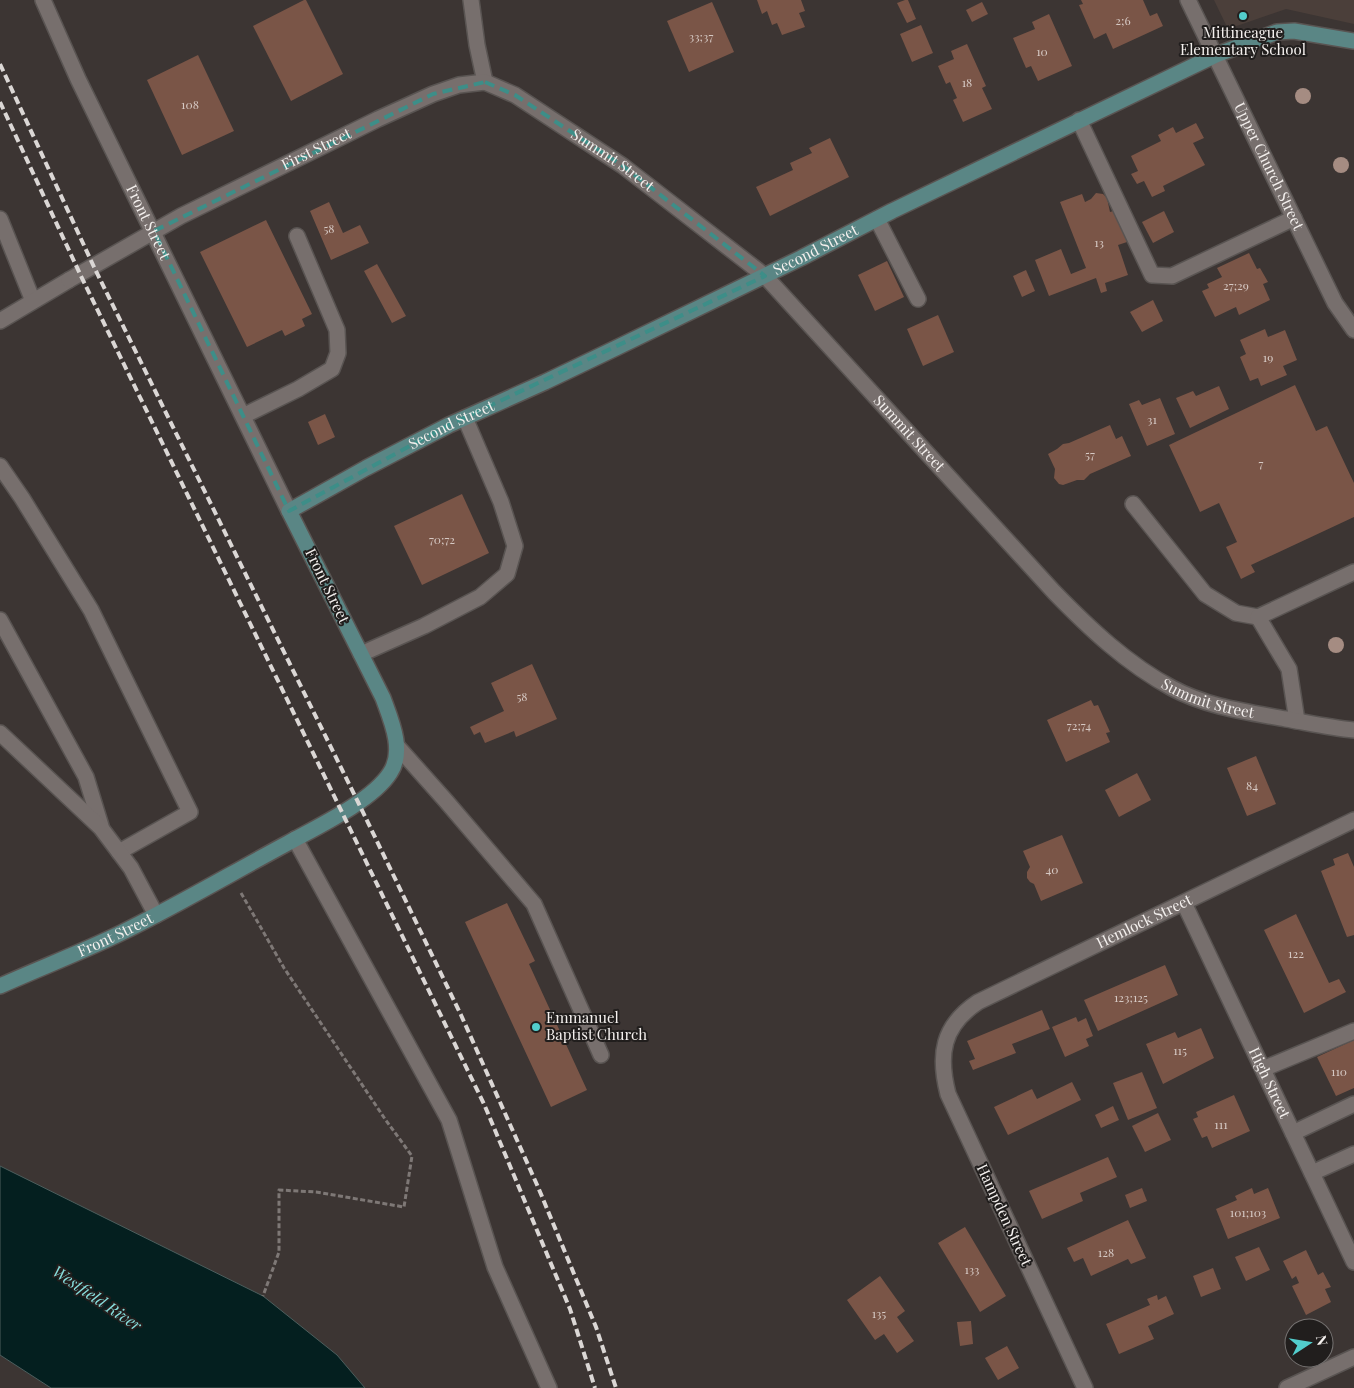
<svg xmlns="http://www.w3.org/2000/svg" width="1354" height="1388" viewBox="0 0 1354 1388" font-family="'Playfair Display',serif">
  <rect width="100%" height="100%" fill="#3c3533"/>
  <polygon fill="#4b3f3a" points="1214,0 1354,0 1354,24 1286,9 1228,29"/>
  <polygon fill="#041f1f" stroke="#4c5e5d" points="0,1166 263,1296 337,1355 365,1388 51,1388 0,1355"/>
  <g fill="#7a5547">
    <polygon points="304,0 306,0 343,74 291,101 253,26"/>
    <polygon points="757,0 801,0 805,11 799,13 805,27 782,35 777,23 772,25 767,11 762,14"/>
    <polygon points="905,0 908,0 916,19 907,23 897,3"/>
    <polygon points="1081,0 1143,0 1150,16 1157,13 1163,26 1113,49 1106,33 1094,39 1079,5 1083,4"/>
    <polygon points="712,2 734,52 689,72 667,21"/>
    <polygon points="982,2 988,14 972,22 966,10"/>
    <polygon points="1049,14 1072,66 1038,81 1031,66 1026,68 1013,38 1035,29 1032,22"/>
    <polygon points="921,25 933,53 912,62 900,34"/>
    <polygon points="967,44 986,86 982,88 992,109 963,122 953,100 957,98 950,82 946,84 938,66 954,59 951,51"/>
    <polygon points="198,55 234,131 182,155 147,80"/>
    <polygon points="1196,123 1204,138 1193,143 1205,165 1163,186 1165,191 1152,197 1144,181 1137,184 1131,174 1138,171 1131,156 1161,141 1158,135 1173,127 1176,133"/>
    <polygon points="830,138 849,177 770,216 756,187 793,170 790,163 812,153 809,148"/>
    <polygon points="1096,193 1103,194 1107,198 1110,212 1116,210 1127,242 1118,245 1128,275 1105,283 1107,291 1101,293 1096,278 1049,296 1035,260 1061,249 1071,274 1086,268 1060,202 1082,194 1085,202 1091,199"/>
    <polygon points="329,202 343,233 360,225 369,243 331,260 310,211"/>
    <polygon points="1164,211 1174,232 1153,243 1142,222"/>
    <polygon points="266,220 312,314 302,319 305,326 285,336 282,330 247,347 200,252"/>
    <polygon points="1249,253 1257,269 1260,268 1268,282 1263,284 1270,300 1239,315 1236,307 1215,317 1202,291 1209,288 1207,284 1222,277 1217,268"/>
    <polygon points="887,261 904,297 875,311 858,275"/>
    <polygon points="377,264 406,316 392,323 364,271"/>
    <polygon points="1026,270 1035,291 1022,297 1013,276"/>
    <polygon points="1153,300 1163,321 1142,332 1130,312"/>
    <polygon points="938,315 954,352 923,366 907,329"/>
    <polygon points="1265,329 1268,337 1285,330 1297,360 1283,366 1287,375 1261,386 1258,378 1250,381 1240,357 1246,354 1240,340"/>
    <polygon points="1295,385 1316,431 1327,426 1354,483 1354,517 1251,565 1255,572 1241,579 1226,547 1237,542 1219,503 1200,512 1169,445"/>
    <polygon points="1219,386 1229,409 1190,428 1176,398 1193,391 1196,396"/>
    <polygon points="1160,398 1175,434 1147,446 1129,404 1139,400 1142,405"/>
    <polygon points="325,414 335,437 318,445 308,422"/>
    <polygon points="1110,425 1116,439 1122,436 1131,456 1090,474 1084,480 1077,480 1063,485 1059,484 1054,478 1055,469 1048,454 1057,449 1063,444 1069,443"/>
    <polygon points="462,494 489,553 422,585 394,526"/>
    <polygon points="532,664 557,719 516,737 514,731 485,743 480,732 474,735 470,727 504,711 491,683"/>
    <polygon points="1091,700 1094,706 1098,705 1110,732 1106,733 1110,742 1066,762 1047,720"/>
    <polygon points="1256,756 1276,804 1247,816 1227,768"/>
    <polygon points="1137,773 1151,800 1119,817 1105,790"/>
    <polygon points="1062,835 1083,883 1041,901 1034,884 1030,882 1027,878 1027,872 1030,867 1023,851"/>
    <polygon points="1348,853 1354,867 1354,935 1347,937 1321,871 1335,865 1333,859"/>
    <polygon points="507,903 535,961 529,964 587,1090 551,1107 465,922"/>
    <polygon points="1296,914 1329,983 1339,979 1346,992 1304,1013 1264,930"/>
    <polygon points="1165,965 1178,995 1098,1031 1084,1000"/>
    <polygon points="1042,1010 1050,1029 1012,1044 1016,1053 973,1070 969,1061 975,1059 967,1041"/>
    <polygon points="1076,1017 1078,1022 1086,1018 1093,1036 1086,1039 1089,1046 1065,1057 1052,1027"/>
    <polygon points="1201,1028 1214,1058 1163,1084 1146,1044 1175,1032 1178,1038"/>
    <polygon points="1354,1040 1354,1088 1336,1096 1317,1057"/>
    <polygon points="1142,1072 1157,1108 1128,1120 1113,1083"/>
    <polygon points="1072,1082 1081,1100 1008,1135 994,1107 1032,1089 1037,1099"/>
    <polygon points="1234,1095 1250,1131 1212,1148 1207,1136 1202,1138 1193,1119 1198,1117 1196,1112"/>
    <polygon points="1113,1106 1119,1120 1101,1128 1095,1115"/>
    <polygon points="1158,1113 1171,1140 1145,1152 1132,1126"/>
    <polygon points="1108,1157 1117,1177 1080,1193 1083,1201 1042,1219 1029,1191"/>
    <polygon points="1142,1188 1147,1201 1130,1208 1125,1195"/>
    <polygon points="1252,1188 1254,1194 1268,1188 1280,1218 1228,1239 1216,1209 1237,1200 1235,1196"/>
    <polygon points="1128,1220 1146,1258 1131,1264 1128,1259 1091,1276 1083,1258 1074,1262 1067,1248"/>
    <polygon points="965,1227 1006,1296 980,1312 938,1243"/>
    <polygon points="1259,1247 1270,1270 1246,1281 1235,1257"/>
    <polygon points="1306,1250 1318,1275 1323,1272 1331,1287 1325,1289 1331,1302 1306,1315 1292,1286 1299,1283 1296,1276 1292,1279 1283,1261"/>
    <polygon points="1213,1268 1221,1289 1201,1297 1193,1276"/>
    <polygon points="880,1276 905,1311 897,1317 914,1341 897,1353 884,1334 875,1340 847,1300"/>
    <polygon points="1157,1295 1158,1300 1166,1296 1174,1314 1148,1326 1154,1339 1119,1354 1106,1324 1150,1305 1147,1299"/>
    <polygon points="971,1321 973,1344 960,1346 957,1322"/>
    <polygon points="1007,1346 1019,1368 998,1380 985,1358"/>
  </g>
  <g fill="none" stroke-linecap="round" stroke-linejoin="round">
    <defs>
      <g id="lane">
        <polyline points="1079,120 1152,275 1172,276 1294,218"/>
        <polyline points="0,219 33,301"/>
        <polyline points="877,219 918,299"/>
        <polyline points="0,321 69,280"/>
        <polyline points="243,416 298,389 332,369 338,353 337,330 297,236"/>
        <polyline points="0,466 22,498 91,610 190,812 119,852"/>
        <polyline points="1133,504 1205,594 1236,613 1258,617"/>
        <polyline points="0,620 86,777 101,826"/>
        <polyline points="361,654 424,626 480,597 507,574 515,546 501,502 465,418"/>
        <polyline points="1297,721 1289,669 1258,617 1354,572"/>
        <polyline points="0,733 101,828 131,868 156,915"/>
        <polyline points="397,746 446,801 534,904 601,1055"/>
        <polyline points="295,839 449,1120 495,1267 549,1388"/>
        <polyline points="1263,1069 1354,1031"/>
        <polyline points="1293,1133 1354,1104"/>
        <polyline points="1312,1173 1354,1154"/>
      </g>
      <g id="street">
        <path id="s1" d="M43,0l35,79 211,432"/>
        <polyline points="471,0 477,45 485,82"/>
        <path id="s2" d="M1188,0l147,303 19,27"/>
        <path id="s3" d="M485,82l30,13 108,71 142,110 289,316c35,36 73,72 118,96 35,19 76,24 114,31 23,4 45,9 68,11"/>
        <path id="s4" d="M69,280l112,-64 197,-97 55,-25 26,-9 26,-3"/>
        <path id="s5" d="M1184,903l170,359"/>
        <path id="s6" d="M1085,1388l-137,-294c-10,-39 -6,-68 30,-92l376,-182"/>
        <polyline points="1287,1388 1354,1357"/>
      </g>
      <g id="secondary">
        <path id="s7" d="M0,986c40,-18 82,-34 121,-53 57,-28 111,-60 167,-90 29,-16 84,-42 102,-70 15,-22 1,-53 -7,-75l-94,-187 77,-43 83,-43 96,-43 71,-34 185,-90 91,-47 324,-156 61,-23 17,-1 60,10"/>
      </g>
    </defs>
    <use href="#lane" stroke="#595452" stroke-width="18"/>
    <use href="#street" stroke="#595452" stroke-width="18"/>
    <use href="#secondary" stroke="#595452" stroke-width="18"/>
    <polyline stroke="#7e7876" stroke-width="3" stroke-dasharray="5 2.5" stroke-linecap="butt" points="241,893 284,968 385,1119 412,1156 404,1207 316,1192 279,1190 279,1252 263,1296"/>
    <use href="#lane" stroke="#776f6d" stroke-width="15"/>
    <use href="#street" stroke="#776f6d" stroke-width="15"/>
    <use href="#secondary" stroke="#5a8685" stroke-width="15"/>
    <g stroke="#dbd7d5" stroke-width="4" stroke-dasharray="8 4" stroke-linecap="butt">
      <polyline points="0,64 94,267 358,802 461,1015 538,1187 596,1327 616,1388"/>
      <polyline points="0,102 80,274 484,1104 570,1309 595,1388"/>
    </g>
  </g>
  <g fill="#a58c82">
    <circle cx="1303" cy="96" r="8"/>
    <circle cx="1341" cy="165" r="8"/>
    <circle cx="1336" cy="645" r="8"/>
  </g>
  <path fill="none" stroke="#3d8e88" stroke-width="4" stroke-dasharray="10 6" stroke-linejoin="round" d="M485,82l30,13 108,71 142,110 -316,149 -160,86 -135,-280 279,-137z"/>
  <g fill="#52cdcc" stroke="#211e1d" stroke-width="2">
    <circle cx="1243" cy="16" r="5"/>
    <circle cx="536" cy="1027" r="5"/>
  </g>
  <g text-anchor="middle" stroke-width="4" stroke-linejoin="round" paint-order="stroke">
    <g font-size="12" fill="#d6c9c4">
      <text x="1123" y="25">2;6</text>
      <text x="701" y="41">33;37</text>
      <text x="1042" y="56">10</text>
      <text x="967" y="87">18</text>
      <text x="190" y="109">108</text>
      <text x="329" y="233">58</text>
      <text x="1099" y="247">13</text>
      <text x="1236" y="290">27;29</text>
      <text x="1268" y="362">19</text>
      <text x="1152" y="424">31</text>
      <text x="1090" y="459">57</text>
      <text x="1261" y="468">7</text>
      <text x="442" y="544">70;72</text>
      <text x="522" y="701">58</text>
      <text x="1079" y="730">72;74</text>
      <text x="1252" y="790">84</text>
      <text x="1052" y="874">40</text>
      <text x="1296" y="958">122</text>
      <text x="1131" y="1002">123;125</text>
      <text x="1180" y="1055">115</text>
      <text x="1339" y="1076">110</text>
      <text x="1221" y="1129">111</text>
      <text x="1248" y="1217">101;103</text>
      <text x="1106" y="1257">128</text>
      <text x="972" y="1274">133</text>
      <text x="879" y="1318">135</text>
    </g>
    <g font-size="15" fill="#f4f0ee" stroke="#211e1d">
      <text x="1243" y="38">Mittineague<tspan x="1243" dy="17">Elementary School</tspan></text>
      <text x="546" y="1023" text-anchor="start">Emmanuel<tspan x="546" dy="17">Baptist Church</tspan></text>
    </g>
    <g font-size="15" fill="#f4f0ee" stroke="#211e1d">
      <text dy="5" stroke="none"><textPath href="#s4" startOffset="280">First Street</textPath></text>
      <text dy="5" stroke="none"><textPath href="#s3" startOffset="150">Summit Street</textPath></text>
      <text dy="5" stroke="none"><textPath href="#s2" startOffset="185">Upper Church Street</textPath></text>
      <text dy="5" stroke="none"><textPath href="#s1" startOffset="246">Front Street</textPath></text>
      <text dy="5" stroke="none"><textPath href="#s7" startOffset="1322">Second Street</textPath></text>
      <text dy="5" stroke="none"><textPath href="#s7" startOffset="918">Second Street</textPath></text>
      <text dy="5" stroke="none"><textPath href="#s3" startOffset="555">Summit Street</textPath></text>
      <text transform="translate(327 586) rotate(64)" y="5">Front Street</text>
      <text dy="5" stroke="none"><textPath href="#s3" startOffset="960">Summit Street</textPath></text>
      <text dy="5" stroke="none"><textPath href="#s6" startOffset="614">Hemlock Street</textPath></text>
      <text dy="5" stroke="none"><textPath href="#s7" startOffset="126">Front Street</textPath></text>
      <text dy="5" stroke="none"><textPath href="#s5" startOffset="199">High Street</textPath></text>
      <text transform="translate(1004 1215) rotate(65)" y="5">Hampden Street</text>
    </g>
    <g font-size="16" font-style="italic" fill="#88dedd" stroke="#211e1d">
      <text transform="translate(97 1298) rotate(34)" y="6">Westfield River</text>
    </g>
  </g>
  <g transform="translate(1309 1343) rotate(78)"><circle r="24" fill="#211e1d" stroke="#757271"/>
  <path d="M0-4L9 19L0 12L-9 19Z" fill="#52cdcc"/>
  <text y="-8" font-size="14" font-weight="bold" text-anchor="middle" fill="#f4f0ee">N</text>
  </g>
</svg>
